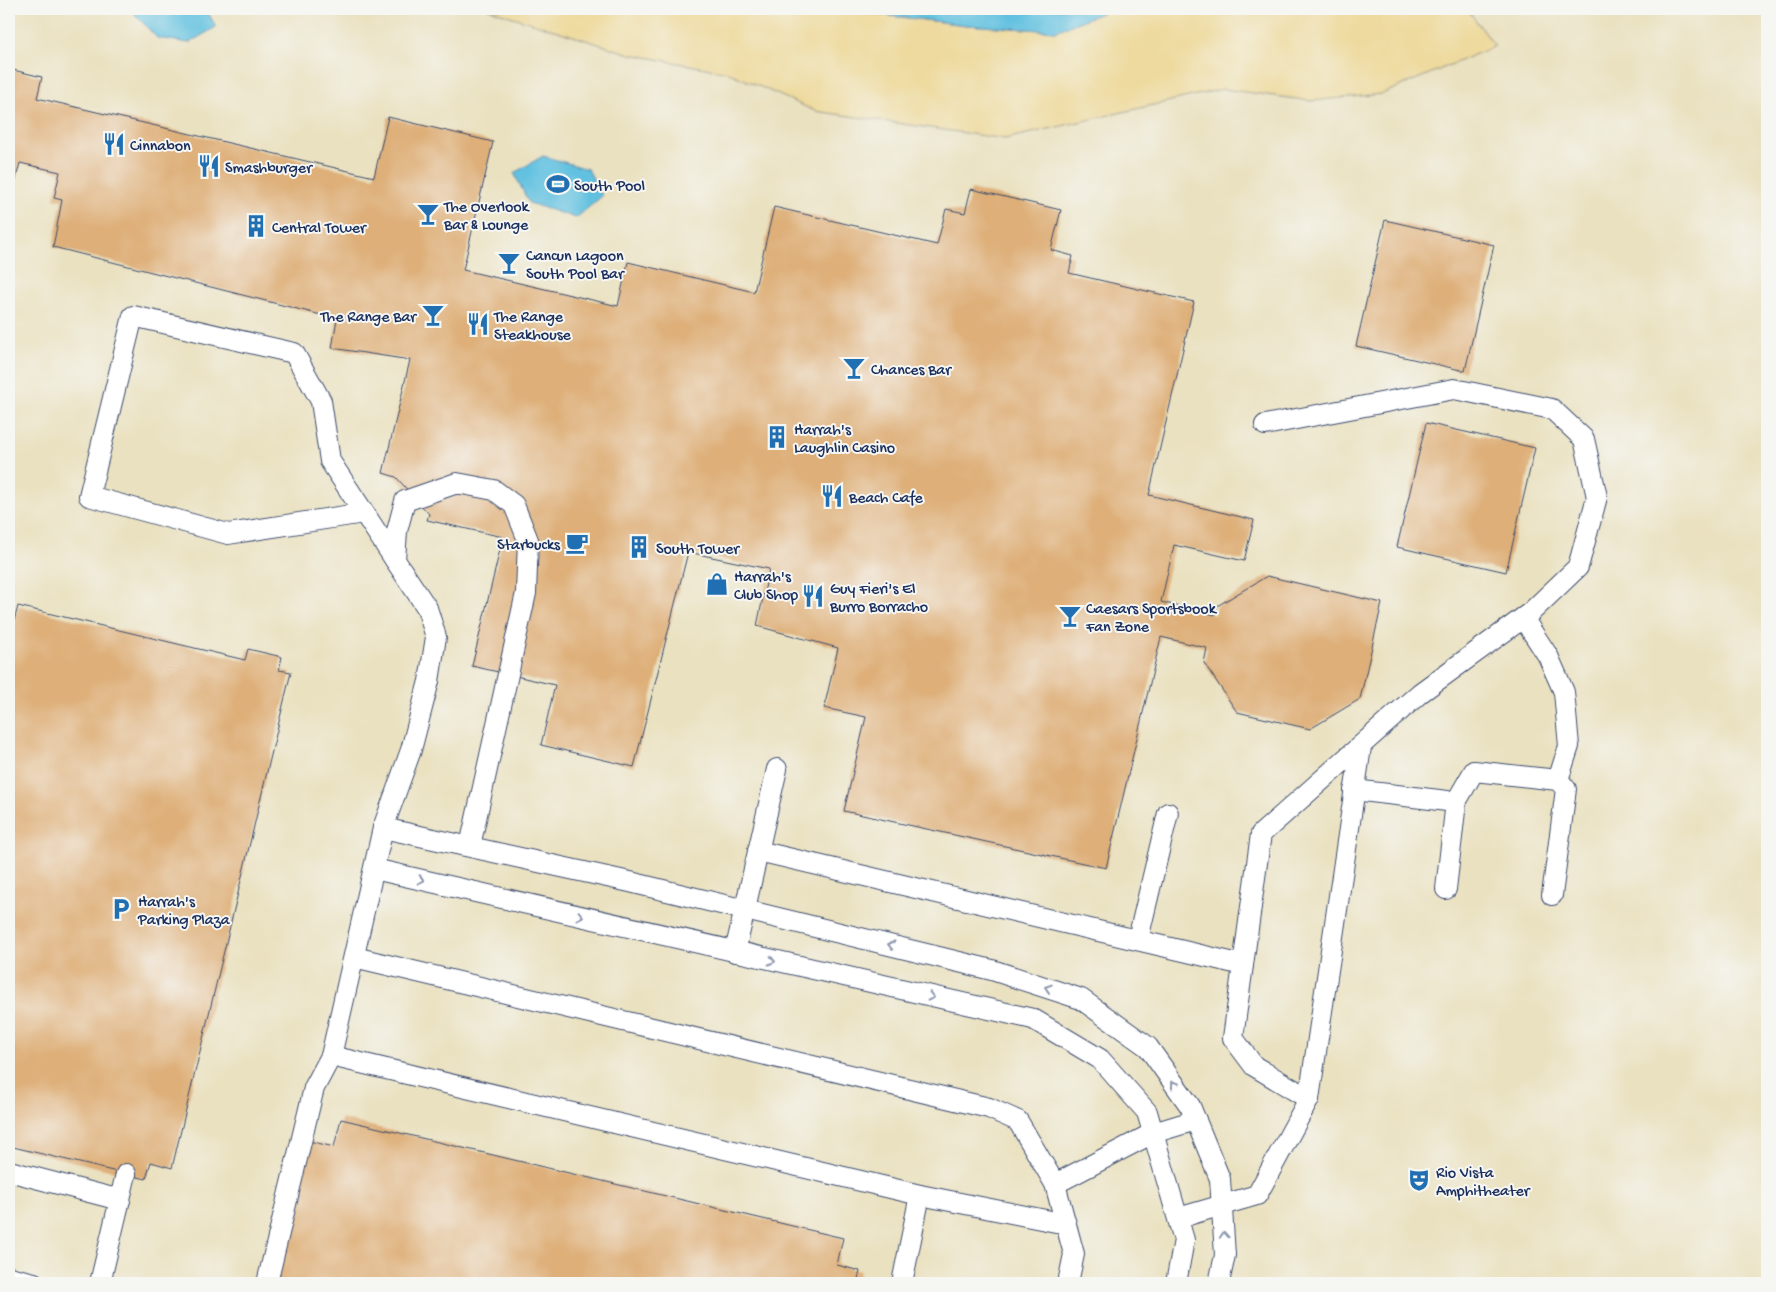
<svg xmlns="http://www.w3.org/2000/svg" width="1776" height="1292" viewBox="0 0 1776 1292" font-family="'Gochi Hand',sans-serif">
  <rect width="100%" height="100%" fill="#f6f6f2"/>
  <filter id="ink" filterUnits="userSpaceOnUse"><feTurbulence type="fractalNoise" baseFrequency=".02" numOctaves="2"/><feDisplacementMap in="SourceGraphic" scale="10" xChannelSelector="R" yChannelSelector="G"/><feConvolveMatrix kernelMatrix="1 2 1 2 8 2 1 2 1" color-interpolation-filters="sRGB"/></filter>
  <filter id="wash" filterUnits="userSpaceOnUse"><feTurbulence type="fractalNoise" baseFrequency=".0096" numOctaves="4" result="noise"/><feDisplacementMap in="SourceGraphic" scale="20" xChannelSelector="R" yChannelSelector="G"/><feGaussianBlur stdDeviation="1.12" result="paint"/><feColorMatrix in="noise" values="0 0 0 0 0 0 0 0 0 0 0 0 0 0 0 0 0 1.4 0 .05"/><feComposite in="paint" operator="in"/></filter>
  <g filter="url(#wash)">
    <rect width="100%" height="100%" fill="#eae1c0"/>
    <polygon fill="#eeda9e" stroke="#84847e" points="488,9 834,9 966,25 1056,31 1111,9 1467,9 1495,46 1382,94 1311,101 1223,89 1005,139 815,111 727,72 630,54"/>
    <g fill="#62c1e0" stroke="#3e789f">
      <polygon points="140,9 206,9 216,27 189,43 157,38 134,13"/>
      <polygon points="834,9 1111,9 1056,31 966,25"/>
      <polygon points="543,156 588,169 602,196 576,218 529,203 514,173"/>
    </g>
    <g id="blocks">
      <g fill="#deaf78">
        <polygon points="9,69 42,77 37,98 374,177 388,117 493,142 463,270 618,306 628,262 754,292 774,207 937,245 946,209 965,213 971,189 1061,210 1051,250 1073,256 1069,273 1194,302 1149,495 1254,520 1244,561 1174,545 1161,602 1215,615 1217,606 1267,576 1382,603 1360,699 1310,729 1237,712 1204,663 1207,648 1161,637 1106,868 844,811 866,717 824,708 838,648 757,626 769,569 688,552 634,767 541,745 555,685 472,666 503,537 427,520 429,514 396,477 383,473 410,360 332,348 337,319 53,247 62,200 54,198 60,172 20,163 9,206"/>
        <polygon points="1385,220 1494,245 1465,371 1356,346"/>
        <polygon points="1426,423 1535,448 1506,572 1397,547"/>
        <polygon points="18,606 245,660 248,649 282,657 279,670 291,672 172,1168 151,1162 146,1179 9,1146 9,624 13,625"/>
        <polygon points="341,1119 843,1238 837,1265 860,1271 857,1283 275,1283 309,1141 334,1147"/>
      </g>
    </g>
  </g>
  <g filter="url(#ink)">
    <use href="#blocks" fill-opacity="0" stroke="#3a4a6d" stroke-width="1"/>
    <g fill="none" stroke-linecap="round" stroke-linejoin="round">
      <defs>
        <g id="service">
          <polyline points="1265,425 1454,389 1552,409 1584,439 1597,497 1578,567 1531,612 1420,693 1261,834 1233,1038 1254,1066 1309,1099"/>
          <polyline points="364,513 228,534 89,496 133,316 294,353 321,401 330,461 395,560"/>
          <polyline points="1523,618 1548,656 1564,692 1569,746 1558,780"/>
          <polyline points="1354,790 1456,802 1474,771 1558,780 1566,789 1552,895"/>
          <polyline points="383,828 630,882 992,970 1081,999 1148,1047 1190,1106 1220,1179 1225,1255 1219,1283"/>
          <polyline points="758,851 1243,965"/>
          <polyline points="374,869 1033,1019 1100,1059 1147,1112 1184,1240 1176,1283"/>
          <polyline points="1446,889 1456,802"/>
          <polyline points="1138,939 1168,813"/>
          <polyline points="735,952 777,769"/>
          <polyline points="354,957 989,1108 1018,1121 1055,1184 1074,1254 1068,1283"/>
          <polyline points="331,1056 920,1195 1066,1224"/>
          <polyline points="9,1171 120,1200"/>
          <polyline points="1055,1184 1153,1133 1196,1120"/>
          <polyline points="1178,1218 1257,1195 1309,1099 1361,747"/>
          <polyline points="9,1277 34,1283"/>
          <polyline points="100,1283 126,1174"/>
          <polyline points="267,1283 314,1088 331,1056 383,828 411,750 429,681 436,637 427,608 395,560 397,531 405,501 457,483 494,490 514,505 528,540 526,593 470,846"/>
          <polyline points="902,1283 920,1195"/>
        </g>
      </defs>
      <use href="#service" stroke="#3a4a6d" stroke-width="22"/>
      <use href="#service" stroke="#fff" stroke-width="20"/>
    </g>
    <defs><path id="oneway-chevron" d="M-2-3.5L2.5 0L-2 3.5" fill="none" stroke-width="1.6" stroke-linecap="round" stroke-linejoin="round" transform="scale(1.25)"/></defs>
    <g stroke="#8d97ae">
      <use href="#oneway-chevron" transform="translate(421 880) rotate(13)"/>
      <use href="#oneway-chevron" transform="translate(580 916) rotate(13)"/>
      <use href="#oneway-chevron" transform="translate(891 945) rotate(-166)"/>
      <use href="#oneway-chevron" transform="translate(772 961) rotate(13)"/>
      <use href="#oneway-chevron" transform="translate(1048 988) rotate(-162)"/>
      <use href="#oneway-chevron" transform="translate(931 997) rotate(13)"/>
      <use href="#oneway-chevron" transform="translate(1174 1084) rotate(-126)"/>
      <use href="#oneway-chevron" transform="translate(1224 1235) rotate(-94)"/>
    </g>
  </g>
  <defs>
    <symbol id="restaurant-bare" viewBox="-9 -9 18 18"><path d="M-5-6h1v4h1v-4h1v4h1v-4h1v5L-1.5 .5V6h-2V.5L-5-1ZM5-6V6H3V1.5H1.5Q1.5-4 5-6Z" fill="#1f6fb2" stroke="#f6f6f2" stroke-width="2.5" paint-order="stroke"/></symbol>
    <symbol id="stadium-bare" viewBox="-9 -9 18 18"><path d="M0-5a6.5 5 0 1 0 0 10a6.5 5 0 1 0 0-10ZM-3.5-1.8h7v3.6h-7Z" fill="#1f6fb2" stroke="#f6f6f2" stroke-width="2.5" paint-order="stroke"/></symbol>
    <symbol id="bar-bare" viewBox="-9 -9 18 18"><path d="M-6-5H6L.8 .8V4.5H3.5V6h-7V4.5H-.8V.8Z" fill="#1f6fb2" stroke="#f6f6f2" stroke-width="2.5" paint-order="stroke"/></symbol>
    <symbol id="building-bare" viewBox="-9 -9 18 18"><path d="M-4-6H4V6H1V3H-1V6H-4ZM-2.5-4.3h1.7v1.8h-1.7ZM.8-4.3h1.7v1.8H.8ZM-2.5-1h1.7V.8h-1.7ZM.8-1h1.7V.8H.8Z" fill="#1f6fb2" stroke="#f6f6f2" stroke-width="2.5" paint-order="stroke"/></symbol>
    <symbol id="cafe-bare" viewBox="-9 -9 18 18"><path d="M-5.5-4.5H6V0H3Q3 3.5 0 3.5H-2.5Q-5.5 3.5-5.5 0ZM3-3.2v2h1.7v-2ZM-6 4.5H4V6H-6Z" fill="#1f6fb2" stroke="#f6f6f2" stroke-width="2.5" paint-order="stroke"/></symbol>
    <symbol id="shop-bare" viewBox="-9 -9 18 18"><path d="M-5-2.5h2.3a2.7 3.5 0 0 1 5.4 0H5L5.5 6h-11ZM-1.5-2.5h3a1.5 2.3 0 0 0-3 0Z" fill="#1f6fb2" stroke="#f6f6f2" stroke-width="2.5" paint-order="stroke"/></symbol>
    <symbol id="parking-bare" viewBox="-9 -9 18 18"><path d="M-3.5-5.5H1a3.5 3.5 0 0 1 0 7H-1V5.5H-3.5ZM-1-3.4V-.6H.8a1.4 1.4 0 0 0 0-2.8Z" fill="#1f6fb2" stroke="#f6f6f2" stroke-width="2.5" paint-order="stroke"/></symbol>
    <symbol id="theatre-bare" viewBox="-9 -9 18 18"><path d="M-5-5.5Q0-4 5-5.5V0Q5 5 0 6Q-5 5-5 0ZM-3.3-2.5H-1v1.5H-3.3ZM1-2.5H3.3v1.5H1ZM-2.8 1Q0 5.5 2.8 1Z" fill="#1f6fb2" stroke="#f6f6f2" stroke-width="2.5" paint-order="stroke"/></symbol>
  </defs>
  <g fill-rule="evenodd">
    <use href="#restaurant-bare" x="98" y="128" width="32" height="32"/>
    <use href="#restaurant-bare" x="193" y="150" width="32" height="32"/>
    <use href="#stadium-bare" x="542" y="168" width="32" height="32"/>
    <use href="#bar-bare" x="412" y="198" width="32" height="32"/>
    <use href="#building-bare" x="240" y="210" width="32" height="32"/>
    <use href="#bar-bare" x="493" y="247" width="32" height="32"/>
    <use href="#bar-bare" x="417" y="299" width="32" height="32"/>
    <use href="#restaurant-bare" x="462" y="308" width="32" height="32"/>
    <use href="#bar-bare" x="838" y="352" width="32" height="32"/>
    <use href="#building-bare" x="761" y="421" width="32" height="32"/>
    <use href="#restaurant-bare" x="816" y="480" width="32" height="32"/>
    <use href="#cafe-bare" x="561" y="527" width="32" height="32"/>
    <use href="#building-bare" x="623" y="531" width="32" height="32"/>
    <use href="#shop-bare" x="701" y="568" width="32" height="32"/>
    <use href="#restaurant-bare" x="797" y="580" width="32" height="32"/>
    <use href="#bar-bare" x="1054" y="600" width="32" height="32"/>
    <use href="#parking-bare" x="105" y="893" width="32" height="32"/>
    <use href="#theatre-bare" x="1403" y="1164" width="32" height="32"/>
  </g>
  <g text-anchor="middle" stroke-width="4" stroke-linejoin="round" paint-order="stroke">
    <g font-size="16" fill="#1b2f5e" stroke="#f6f6f2" text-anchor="start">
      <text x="130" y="150">Cinnabon</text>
      <text x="225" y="172">Smashburger</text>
      <text x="574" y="190">South Pool</text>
      <text x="444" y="211">The Overlook<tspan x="444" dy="18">Bar &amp; Lounge</tspan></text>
      <text x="272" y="232">Central Tower</text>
      <text x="526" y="260">Cancun Lagoon<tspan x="526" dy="18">South Pool Bar</tspan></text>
      <text x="416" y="321" text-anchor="end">The Range Bar</text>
      <text x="494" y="321">The Range<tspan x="494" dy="18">Steakhouse</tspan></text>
      <text x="871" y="374">Chances Bar</text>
      <text x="794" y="434">Harrah's<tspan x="794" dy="18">Laughlin Casino</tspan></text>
      <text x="849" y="502">Beach Cafe</text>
      <text x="560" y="549" text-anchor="end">Starbucks</text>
      <text x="656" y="553">South Tower</text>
      <text x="734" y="581">Harrah's<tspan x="734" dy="18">Club Shop</tspan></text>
      <text x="830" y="593">Guy Fieri's El<tspan x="830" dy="18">Burro Borracho</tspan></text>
      <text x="1086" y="613">Caesars Sportsbook<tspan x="1086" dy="18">Fan Zone</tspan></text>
      <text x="138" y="906">Harrah's<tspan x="138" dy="18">Parking Plaza</tspan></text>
      <text x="1436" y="1177">Rio Vista<tspan x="1436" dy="18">Amphitheater</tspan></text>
    </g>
  </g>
  <rect width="1776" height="1292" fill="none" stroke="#f6f6f2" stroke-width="30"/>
</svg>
